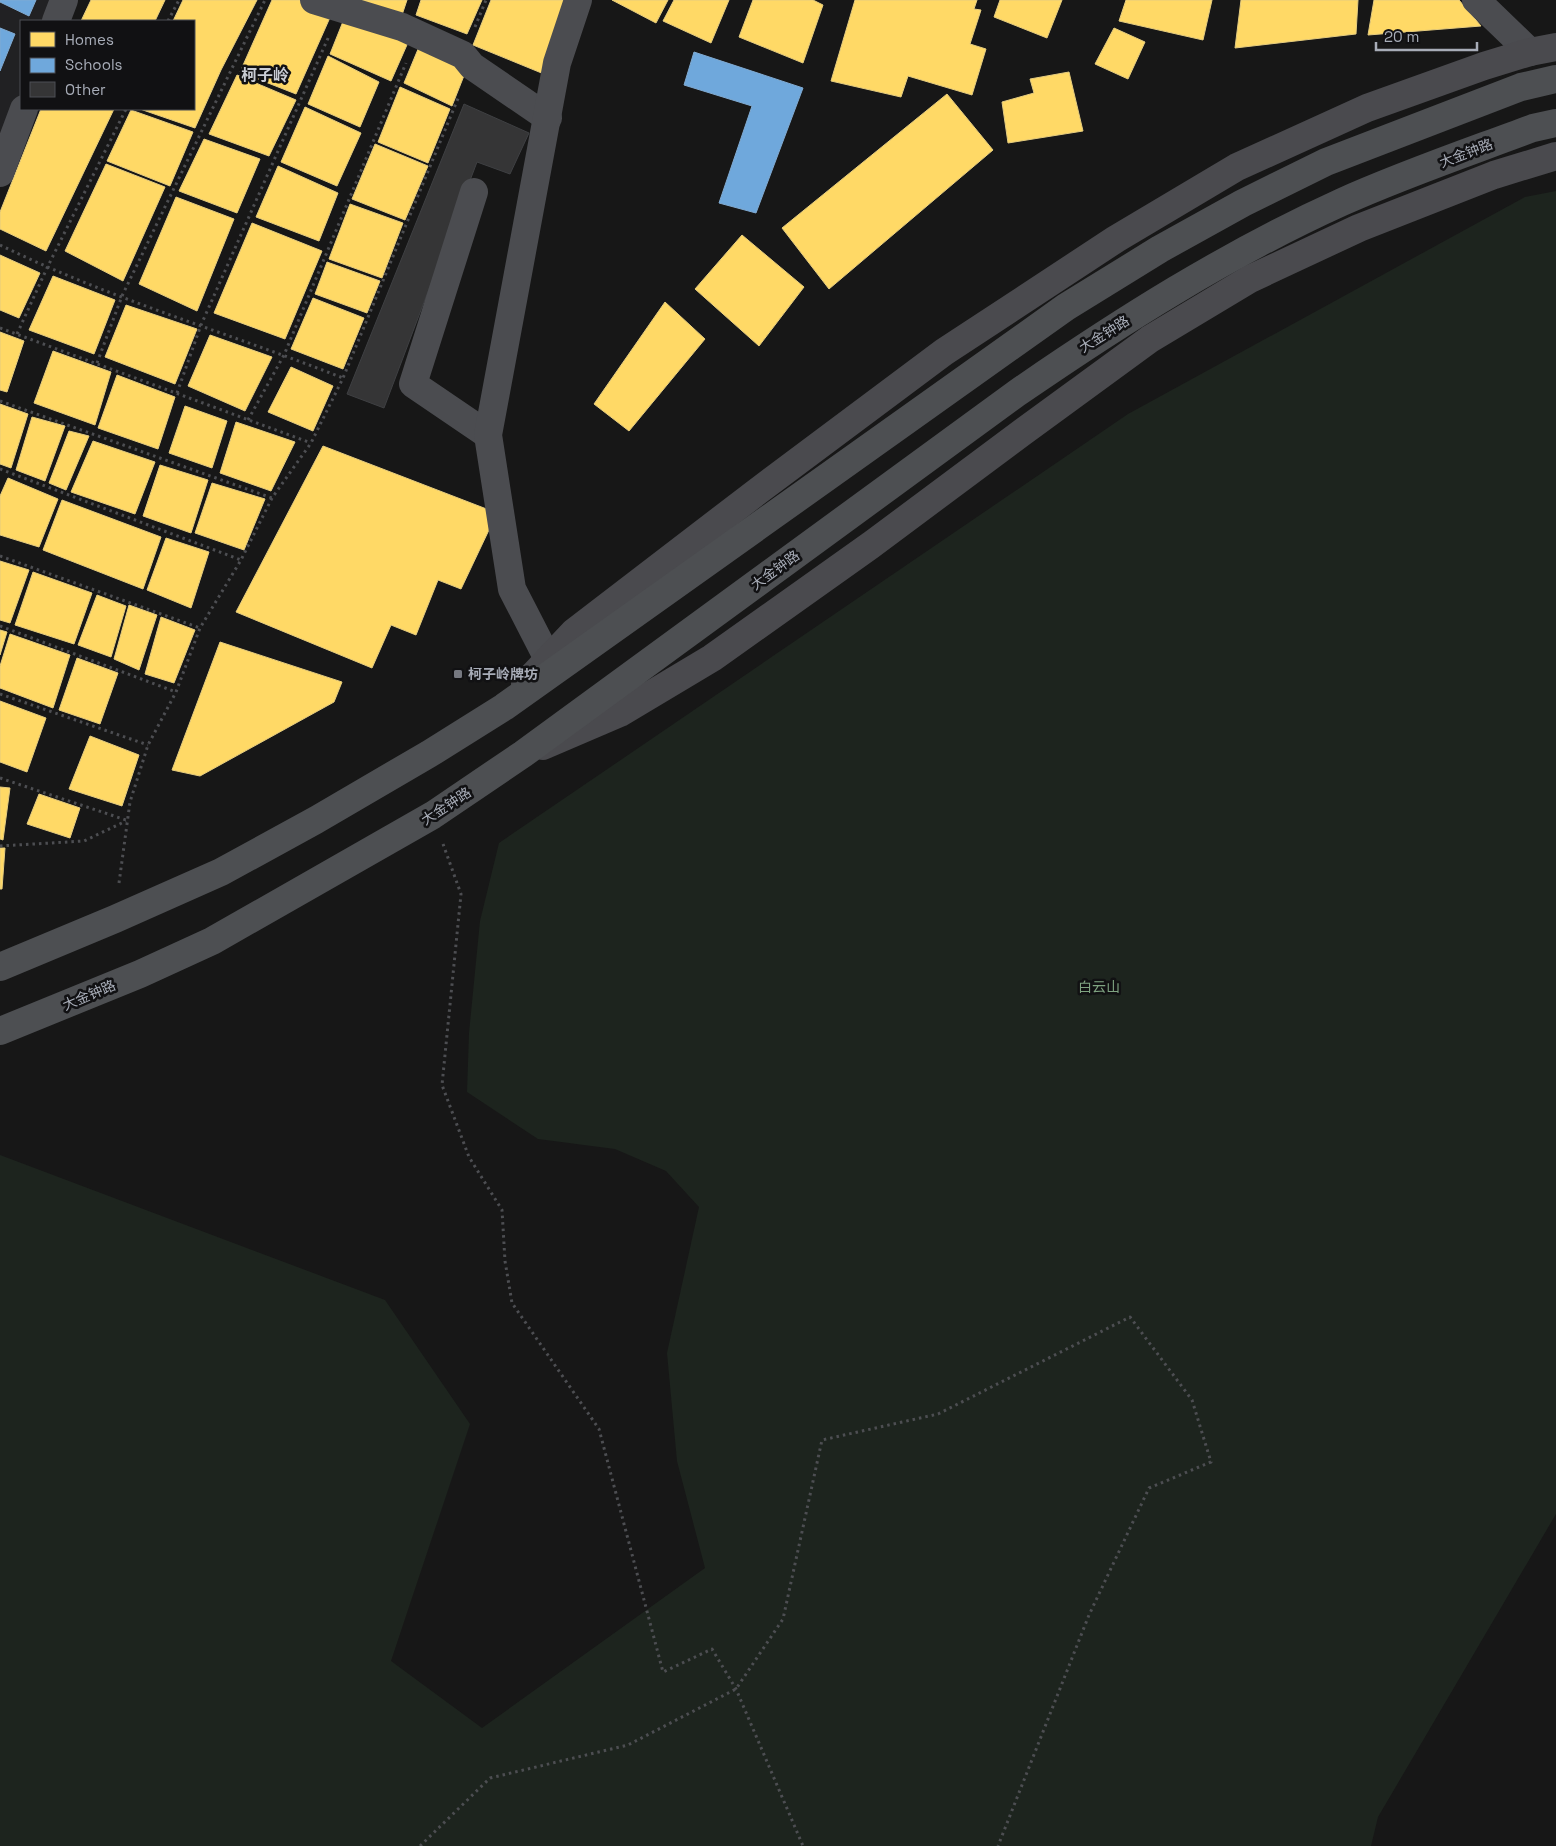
<svg xmlns="http://www.w3.org/2000/svg" width="1556" height="1846" viewBox="0 0 1556 1846" font-family="'Space Grotesk','Noto Sans SC',sans-serif">
  <rect width="100%" height="100%" fill="#171717"/>
  <polygon fill="#212123" points="0,0 66,0 57,21 21,21 21,108 0,159"/>
  <polygon fill="#1d241e" points="1556,191 1556,1514 1378,1817 1371,1846 0,1846 0,1155 385,1300 470,1424 391,1661 482,1728 705,1568 677,1461 667,1353 699,1207 666,1171 615,1149 538,1139 467,1092 469,1033 480,921 499,843 1128,414 1525,197"/>
  <g fill="#ffd966" stroke="#e5cc7f">
    <polygon points="91,0 165,0 155,21 81,21"/>
    <polygon points="183,0 257,0 221,70 195,128 140,109 194,109 194,21 173,21"/>
    <polygon points="272,0 302,0 332,13 296,94 240,72"/>
    <polygon points="358,0 407,0 402,15"/>
    <polygon points="421,0 482,0 467,34 416,15"/>
    <polygon points="491,0 570,0 544,74 473,45"/>
    <polygon points="612,0 668,0 656,23"/>
    <polygon points="674,0 729,0 711,43 663,21"/>
    <polygon points="753,0 813,0 823,5 803,63 739,37"/>
    <polygon points="855,0 977,0 974,9 981,10 970,44 986,49 972,95 908,76 901,97 831,81"/>
    <polygon points="1000,0 1062,0 1047,38 994,17"/>
    <polygon points="1126,0 1212,0 1203,40 1119,21"/>
    <polygon points="1241,0 1358,0 1356,34 1235,48"/>
    <polygon points="1374,0 1459,0 1481,26 1368,35"/>
    <polygon points="346,14 410,38 391,81 330,54"/>
    <polygon points="1114,28 1145,42 1128,79 1095,64"/>
    <polygon points="421,42 467,68 452,106 404,83"/>
    <polygon points="328,56 379,82 360,127 308,104"/>
    <polygon points="1069,72 1083,131 1008,143 1002,102 1034,93 1030,79"/>
    <polygon points="237,75 296,100 269,156 209,134"/>
    <polygon points="400,87 450,109 428,163 378,142"/>
    <polygon points="947,94 993,150 829,289 782,228"/>
    <polygon points="305,107 361,133 337,186 281,162"/>
    <polygon points="41,109 114,109 46,251 0,229 0,212"/>
    <polygon points="131,110 193,132 170,186 107,161"/>
    <polygon points="204,139 260,159 237,213 179,191"/>
    <polygon points="375,144 428,166 405,220 352,199"/>
    <polygon points="106,164 165,187 123,281 65,251"/>
    <polygon points="278,166 338,193 319,241 256,217"/>
    <polygon points="176,197 234,219 197,311 139,284"/>
    <polygon points="350,204 403,223 382,278 329,259"/>
    <polygon points="252,223 322,251 285,339 214,313"/>
    <polygon points="742,235 804,287 759,346 695,289"/>
    <polygon points="0,255 40,273 19,318 0,310"/>
    <polygon points="327,262 380,281 367,313 315,294"/>
    <polygon points="53,276 115,300 94,354 29,330"/>
    <polygon points="313,298 364,318 343,369 291,349"/>
    <polygon points="665,302 705,339 629,431 594,404"/>
    <polygon points="126,305 197,329 175,384 105,357"/>
    <polygon points="0,332 24,341 7,392 0,390"/>
    <polygon points="210,335 272,357 245,411 188,386"/>
    <polygon points="53,351 111,372 95,425 34,403"/>
    <polygon points="291,367 333,386 313,431 268,412"/>
    <polygon points="117,375 175,397 158,449 98,428"/>
    <polygon points="0,404 28,414 11,468 0,464"/>
    <polygon points="185,406 227,421 212,468 169,453"/>
    <polygon points="32,417 65,426 45,481 16,470"/>
    <polygon points="236,422 295,442 271,491 220,473"/>
    <polygon points="69,431 89,436 66,490 49,483"/>
    <polygon points="93,441 155,462 135,514 71,492"/>
    <polygon points="323,446 497,513 461,589 438,580 416,635 391,625 372,668 236,612"/>
    <polygon points="160,465 208,480 191,533 143,516"/>
    <polygon points="8,478 58,499 39,547 0,535 0,496"/>
    <polygon points="212,483 265,499 244,550 195,533"/>
    <polygon points="62,500 161,537 143,589 43,550"/>
    <polygon points="166,538 209,552 191,608 147,590"/>
    <polygon points="0,561 29,570 10,623 0,620"/>
    <polygon points="33,572 92,593 74,644 15,625"/>
    <polygon points="97,595 126,606 111,657 78,645"/>
    <polygon points="129,605 157,615 139,670 114,659"/>
    <polygon points="161,617 195,630 174,683 145,674"/>
    <polygon points="0,630 7,632 0,655"/>
    <polygon points="10,634 70,655 53,708 0,688 0,666"/>
    <polygon points="220,642 342,682 334,702 200,776 172,770"/>
    <polygon points="77,658 118,673 100,724 59,710"/>
    <polygon points="0,701 46,718 27,772 0,762"/>
    <polygon points="90,736 139,755 122,806 69,789"/>
    <polygon points="0,787 10,788 3,840 0,839"/>
    <polygon points="39,794 80,808 70,838 27,824"/>
    <polygon points="0,848 5,848 2,889 0,889"/>
  </g>
  <g fill="#6fa8dc" stroke="#80aad1">
    <polygon points="0,0 36,0 29,16 0,2"/>
    <polygon points="0,28 15,34 0,71"/>
    <polygon points="694,52 803,88 756,213 719,203 752,106 684,85"/>
  </g>
  <polygon fill="#353536" stroke="#3f4043" points="464,104 529,133 510,174 477,162 384,408 347,394"/>
  <g fill="none" stroke-linecap="round" stroke-linejoin="round">
    <g stroke="#4d4e52" stroke-width="3" stroke-dasharray="2.5 4" stroke-linecap="butt">
      <polyline points="168,21 179,0"/>
      <polyline points="475,27 486,0"/>
      <path d="M0,245c110,54 229,88 343,133"/>
      <polyline points="0,328 311,443"/>
      <polyline points="17,334 47,268 126,109"/>
      <polyline points="97,363 122,296 265,0"/>
      <polyline points="177,393 201,325 329,36"/>
      <polyline points="0,401 272,498"/>
      <polyline points="248,420 284,355 406,63"/>
      <polyline points="0,469 241,560"/>
      <polyline points="0,556 200,628"/>
      <polyline points="0,626 176,692"/>
      <polyline points="0,694 148,745"/>
      <polyline points="0,778 126,820"/>
      <polyline points="443,844 461,894 442,1085 469,1157 502,1210 505,1261 512,1303 599,1429 663,1672 712,1649 736,1689 803,1846"/>
      <polyline points="0,846 84,841 126,821"/>
      <polyline points="119,883 130,802 148,745 176,692 200,628 241,560 272,498 311,443 343,378 459,96"/>
      <polyline points="420,1846 490,1778 628,1745 736,1689 783,1619 822,1440 938,1414 1130,1317 1192,1400 1211,1462 1149,1488 1089,1615 998,1846"/>
    </g>
    <g stroke="#4b4c50" stroke-width="28">
      <polyline points="314,0 402,27 463,55 472,66 548,118"/>
      <polyline points="1476,0 1530,52"/>
      <polyline points="56,21 64,0"/>
      <polyline points="0,173 24,109"/>
      <polyline points="474,192 413,384 488,435"/>
      <polyline points="548,659 512,589 488,435 557,63 578,0"/>
    </g>
    <g stroke="#4a4a4e" stroke-width="28">
      <polyline points="525,684 574,632 758,491 944,352 1116,239 1237,167 1367,108 1484,66 1530,52 1556,47"/>
      <polyline points="543,746 620,713 712,658 871,545 1020,434 1150,339 1250,279 1359,228 1494,175 1556,156"/>
    </g>
    <g stroke="#4d4f52" stroke-width="28">
      <polyline points="0,967 115,919 221,872 316,820 429,754 504,707 1066,307 1160,249 1243,203 1326,162 1521,87 1556,79"/>
      <path d="M0,1031l140,-57 72,-33 221,-126 90,-61 494,-361c103,-71 210,-139 325,-191 62,-28 127,-50 191,-74l23,-5"/>
    </g>
  </g>
  <rect fill="#757880" stroke="#111113" stroke-width="2" x="453" y="669" width="10" height="10" rx="2.5"/>
  <g text-anchor="middle" stroke-width="5" stroke-linejoin="round" paint-order="stroke">
    <g font-size="14" fill="#a8adb8" stroke="#111113">
      <text transform="translate(1466 153) rotate(-21)" y="5">大金钟路</text>
      <text transform="translate(1104 334) rotate(-32)" y="5">大金钟路</text>
      <text transform="translate(775 570) rotate(-36)" y="5">大金钟路</text>
      <text transform="translate(446 806) rotate(-33)" y="5">大金钟路</text>
      <text transform="translate(89 995) rotate(-23)" y="5">大金钟路</text>
    </g>
    <g font-size="14" font-weight="bold" fill="#a8adb8" stroke="#111113" text-anchor="start">
      <text x="468" y="679">柯子岭牌坊</text>
    </g>
    <g font-size="14" fill="#7fa381" stroke="#111113">
      <text x="1099" y="992">白云山</text>
    </g>
    <g font-size="16" font-weight="bold" fill="#c9ccd4" stroke="#111113">
      <text x="265" y="81">柯子岭</text>
    </g>
  </g>
  <rect x="20" y="20" width="175" height="90" fill="#111113" stroke="#4d4f55"/>
  <rect x="30" y="32" width="25" height="15" fill="#ffd966" stroke="#4d4f55"/>
  <text x="65" y="45" font-size="15" fill="#a8adb8">Homes</text>
  <rect x="30" y="58" width="25" height="15" fill="#6fa8dc" stroke="#4d4f55"/>
  <text x="65" y="70" font-size="15" fill="#a8adb8">Schools</text>
  <rect x="30" y="82" width="25" height="15" fill="#353536" stroke="#4d4f55"/>
  <text x="65" y="95" font-size="15" fill="#a8adb8">Other</text>
  <path d="M1376 42v8h101v-8" fill="none" stroke="#a8adb8" stroke-width="2.5"/>
  <text x="1384" y="42" font-size="15" fill="#a8adb8" stroke="#111113" stroke-width="4" paint-order="stroke">20 m</text>
</svg>
